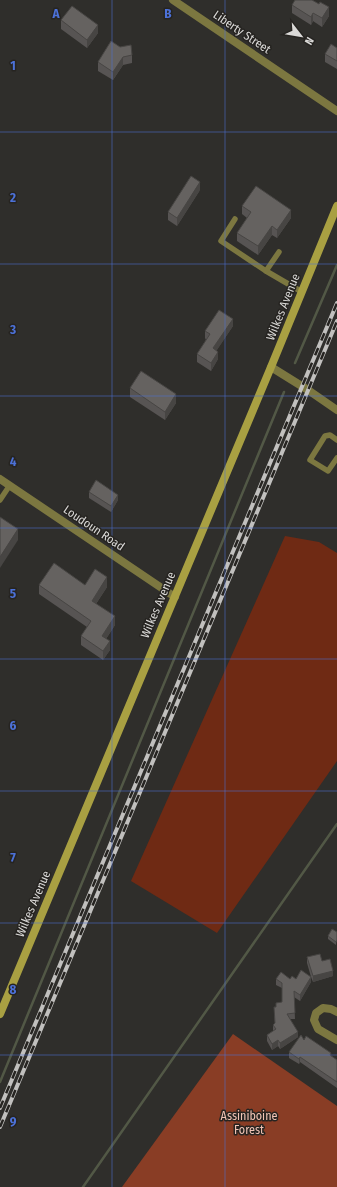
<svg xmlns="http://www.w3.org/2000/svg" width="337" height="1187" viewBox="0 0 337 1187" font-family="'Fira Sans Condensed',sans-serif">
  <rect width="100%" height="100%" fill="#2f2e2b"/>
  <polygon fill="#6f2a14" points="285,536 319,542 337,553 337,761 217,933 131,881"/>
  <polygon fill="#893d25" points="233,1034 337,1106 337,1187 122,1187"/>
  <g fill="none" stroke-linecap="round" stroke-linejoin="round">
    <g stroke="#525846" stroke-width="2.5">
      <polyline points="295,363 337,265"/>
      <polyline points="0,1082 284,392"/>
      <polyline points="83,1187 337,824"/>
    </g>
    <g stroke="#7c7740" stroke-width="5.5">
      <polyline points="235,219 221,241 266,271 302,292"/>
      <polyline points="266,271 279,252"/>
      <polyline points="337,440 330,435 325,436 310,460 328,471 337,458"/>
      <polyline points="0,500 10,485"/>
    </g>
    <g stroke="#7c7740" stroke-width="8">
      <polyline points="173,0 337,111"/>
      <polyline points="0,479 175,597"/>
      <polyline points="337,1012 331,1009 323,1008 316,1013 314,1020 318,1029 337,1040"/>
    </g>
    <polyline stroke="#7c7740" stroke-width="8" points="271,367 308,390 337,410"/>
    <polyline stroke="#a9a042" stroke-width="8" points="0,1014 271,367 337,206"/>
    <defs>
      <g id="rail">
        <polyline points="0,1108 337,303"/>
        <polyline points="0,1127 337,321"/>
      </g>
    </defs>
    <use href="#rail" stroke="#c1c0be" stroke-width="4"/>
    <use href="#rail" stroke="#262421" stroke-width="2.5" stroke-dasharray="8" stroke-linecap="butt"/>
  </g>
  <g fill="#575453">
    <polygon points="292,5 329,16 322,27 313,21 311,25 292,13"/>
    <polygon points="61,20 98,33 87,48 61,29"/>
    <polygon points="111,41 132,55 132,63 123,65 113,80 98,71 98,62"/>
    <polygon points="337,48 337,69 325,62 325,54"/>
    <polygon points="200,190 177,226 168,220 168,212"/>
    <polygon points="242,206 291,218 277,238 272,235 258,255 237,241 237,233 247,218 242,214"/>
    <polygon points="233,326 216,351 218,359 211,371 197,362 197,354 206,340 205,338 205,331"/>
    <polygon points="130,388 176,403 165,420 130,397"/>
    <polygon points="89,492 118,500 111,512 89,498"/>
    <polygon points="39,585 85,585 107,587 96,604 115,625 106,639 110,650 103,660 81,645 81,636 87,627 39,594"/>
    <polygon points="337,932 336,945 328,939 328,936"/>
    <polygon points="307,957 322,961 333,976 313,982 311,977 311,982 300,1001 294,997 295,1019 290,1019 298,1037 280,1049 278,1046 272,1050 267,1041 267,1035 273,1031 273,1025 275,1023 274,1007 276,1007 282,1002 282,988 276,985 276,979 296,979 311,977 307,963"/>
    <polygon points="304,1040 337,1060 337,1088 300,1062 299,1064 289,1058 289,1052"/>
  </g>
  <g fill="#474543">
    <polygon points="329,7 329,16 322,27 322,18"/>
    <polygon points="313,13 313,21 311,25 311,17"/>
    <polygon points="98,25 98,33 87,48 87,40"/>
    <polygon points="123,57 123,65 113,80 113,72"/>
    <polygon points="200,182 200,190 177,226 177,218"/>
    <polygon points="291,210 291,218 277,238 277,230"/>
    <polygon points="272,226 272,235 258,255 258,246"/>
    <polygon points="233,319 233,326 213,356 213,348"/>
    <polygon points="218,352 218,359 211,371 211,363"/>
    <polygon points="176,394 176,403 165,420 165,412"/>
    <polygon points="118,495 118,500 111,512 111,506"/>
    <polygon points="18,529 18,540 0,568 0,557"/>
    <polygon points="107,577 107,587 92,610 92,601"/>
    <polygon points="115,616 115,625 102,645 102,636"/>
    <polygon points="110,641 110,650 103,660 103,651"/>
    <polygon points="333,971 333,976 313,982 313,976"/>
    <polygon points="311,977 311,982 300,1001 300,995"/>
    <polygon points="298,1032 298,1037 280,1049 280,1043"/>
    <polygon points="278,1040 278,1046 272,1050 272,1044"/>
    <polygon points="300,1057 300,1062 299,1064 299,1059"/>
  </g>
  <g fill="#656260" stroke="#474543">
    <polygon points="295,0 312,0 319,4 320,2 329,7 322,18 313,13 311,17 292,5"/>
    <polygon points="72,6 98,25 87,40 61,20"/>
    <polygon points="111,41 120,47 131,45 132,55 123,57 113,72 98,62"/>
    <polygon points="331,44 337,48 337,61 325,54"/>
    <polygon points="191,176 200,182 177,218 168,212"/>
    <polygon points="256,186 291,210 277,230 272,226 258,246 237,233 251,212 242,206"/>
    <polygon points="219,310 233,319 213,348 218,352 211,363 197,354 210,334 205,331"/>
    <polygon points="141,371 176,394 165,412 130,388"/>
    <polygon points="96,480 118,495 111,506 89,492"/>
    <polygon points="0,517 18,529 0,557"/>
    <polygon points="54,563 85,585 95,569 107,577 92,601 115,616 102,636 110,641 103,651 81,636 91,621 39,585"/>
    <polygon points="332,929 337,932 337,940 336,942 328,936"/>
    <polygon points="320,954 322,961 330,959 333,971 313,976 307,957"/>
    <polygon points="301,970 311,977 300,995 294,991 295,1013 287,1014 298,1032 280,1043 278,1040 272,1044 267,1035 276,1029 273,1025 275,1023 274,1007 276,1007 276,1003 282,1002 282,983 276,979 281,972 290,979 292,976 296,979"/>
    <polygon points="301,1035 304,1040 306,1036 331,1053 330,1055 337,1060 337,1082 300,1057 299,1059 289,1052"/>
  </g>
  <path fill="none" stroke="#4c71d8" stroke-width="1" stroke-opacity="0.55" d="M112,0v1187M225,0v1187M0,132h337M0,264h337M0,396h337M0,528h337M0,659h337M0,791h337M0,923h337M0,1055h337"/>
  <g text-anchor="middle" stroke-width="3" stroke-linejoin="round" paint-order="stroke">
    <g font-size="12" fill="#dad9d7" stroke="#262421">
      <text transform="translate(242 32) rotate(34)" y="4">Liberty Street</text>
      <text transform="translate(283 307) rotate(-68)" y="4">Wilkes Avenue</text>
      <text transform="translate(94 528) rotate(34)" y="4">Loudoun Road</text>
      <text transform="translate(158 605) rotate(-67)" y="4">Wilkes Avenue</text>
      <text transform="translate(33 904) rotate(-67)" y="4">Wilkes Avenue</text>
    </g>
    <g font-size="12" fill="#f1c4b5" stroke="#262421">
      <text x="249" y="1120">Assiniboine<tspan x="249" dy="14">Forest</tspan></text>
    </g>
  </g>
  <g font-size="13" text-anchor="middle" font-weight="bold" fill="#4c71d8" stroke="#262421" stroke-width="3" stroke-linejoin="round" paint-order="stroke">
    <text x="56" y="18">A</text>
    <text x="168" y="18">B</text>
    <text x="13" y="70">1</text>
    <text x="13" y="202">2</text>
    <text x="13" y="334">3</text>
    <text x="13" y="466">4</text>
    <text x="13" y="598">5</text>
    <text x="13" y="730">6</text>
    <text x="13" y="862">7</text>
    <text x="13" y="994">8</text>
    <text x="13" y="1126">9</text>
  </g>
  <g transform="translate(301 36) rotate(121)" stroke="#262421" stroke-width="3" paint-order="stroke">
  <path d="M0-3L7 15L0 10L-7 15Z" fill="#dad9d7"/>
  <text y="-6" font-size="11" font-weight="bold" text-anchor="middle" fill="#dad9d7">N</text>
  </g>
</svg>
